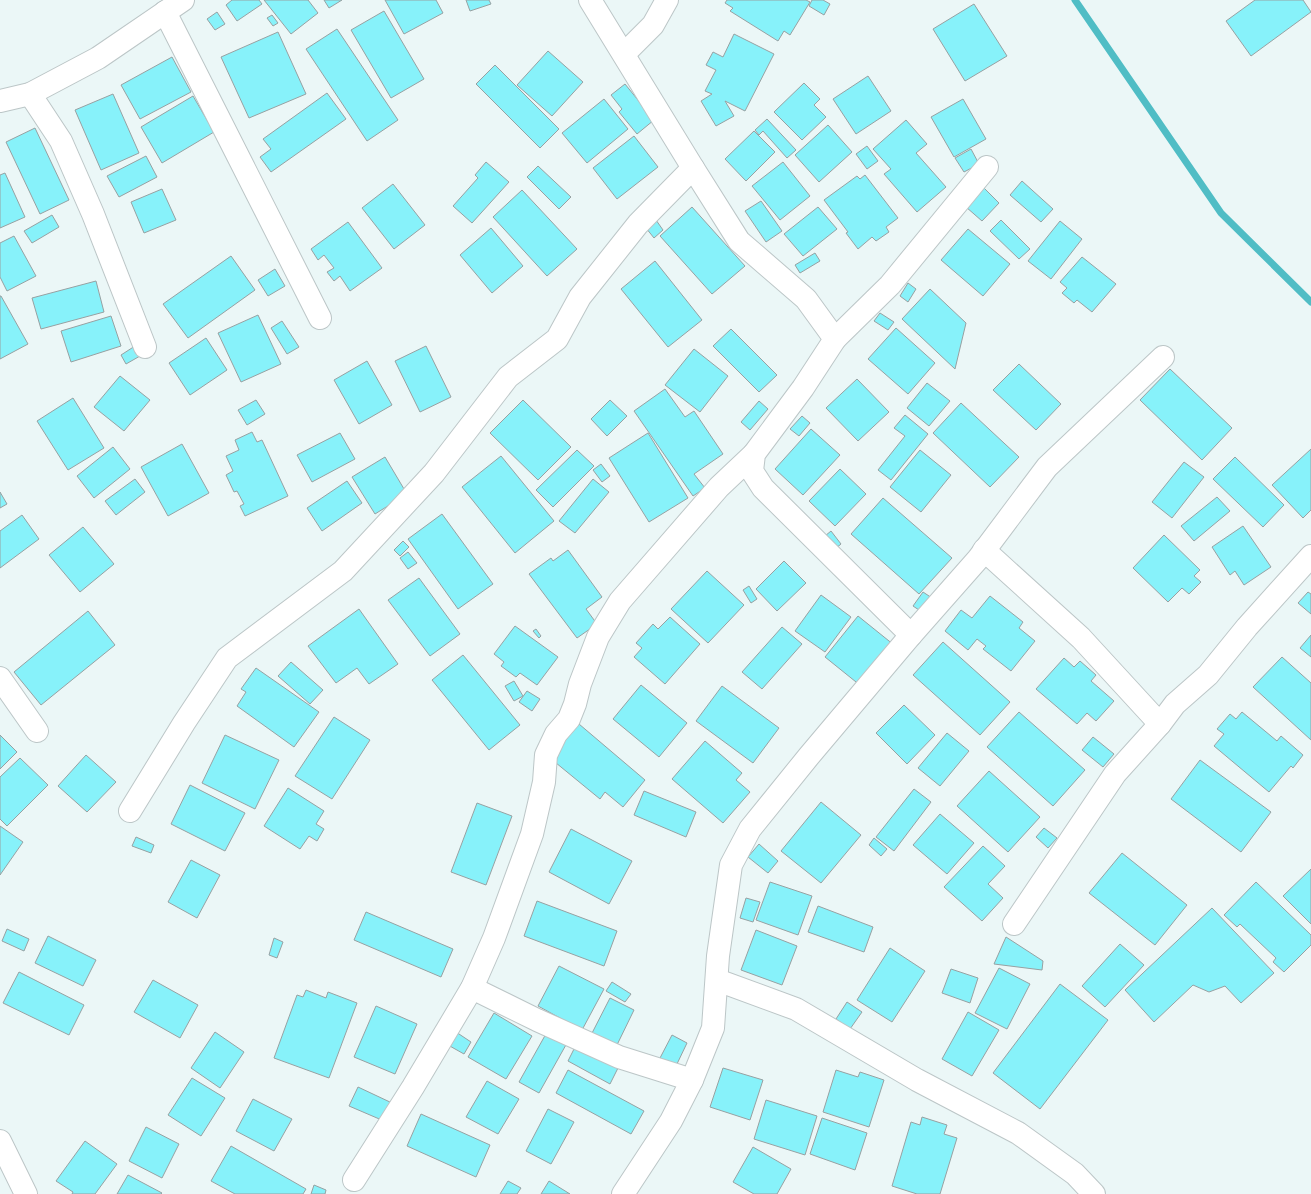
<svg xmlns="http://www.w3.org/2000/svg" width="1311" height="1194" viewBox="0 0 1311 1194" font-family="Quicksand,sans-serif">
  <rect width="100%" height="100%" fill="#ebf7f7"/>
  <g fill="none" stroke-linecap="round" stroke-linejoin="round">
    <polyline stroke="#50bdc5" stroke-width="7" points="1075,0 1221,213 1311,302"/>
  </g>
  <g fill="#87f2fa" stroke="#97a1a2">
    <polygon points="232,0 259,0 262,4 237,21 226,5"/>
    <polygon points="264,0 308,0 318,13 291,34"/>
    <polygon points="324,0 342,0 329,8"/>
    <polygon points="385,0 436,0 443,13 404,34"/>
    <polygon points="466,0 489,0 491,4 470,11"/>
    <polygon points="727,0 806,0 810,2 790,35 784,31 778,41 730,11 733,8 725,3"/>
    <polygon points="812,0 823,0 830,4 824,15 809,6"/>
    <polygon points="1255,0 1303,0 1311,12 1251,56 1226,21"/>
    <polygon points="974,4 1007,56 965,81 933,29"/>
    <polygon points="384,11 424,79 391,98 351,30"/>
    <polygon points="217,12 225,24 215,30 207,19"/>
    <polygon points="272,15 278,23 273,26 267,18"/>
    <polygon points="337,29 398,120 367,141 306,49"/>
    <polygon points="278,32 306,94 249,118 221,57"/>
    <polygon points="734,34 774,54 745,111 725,101 734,116 716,126 701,101 712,94 705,91 716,70 706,65 713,52 723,57"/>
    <polygon points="548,51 583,82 552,116 517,85"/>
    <polygon points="172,57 191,92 140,119 121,85"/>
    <polygon points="495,65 559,129 540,148 476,84"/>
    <polygon points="868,76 891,111 856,134 833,99"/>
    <polygon points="804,83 820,99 814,105 826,117 802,140 774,112"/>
    <polygon points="625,84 654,120 637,134 619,112 622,109 611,95"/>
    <polygon points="327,93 346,119 271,172 260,157 271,149 263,139"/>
    <polygon points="113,94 139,153 101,170 75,110"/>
    <polygon points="193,96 214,132 162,163 141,127"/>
    <polygon points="604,99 628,129 587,163 562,133"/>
    <polygon points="963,99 986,139 954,157 931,117"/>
    <polygon points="767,119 796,150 787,158 763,131 759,135 755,130"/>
    <polygon points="906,120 927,144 916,153 946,187 917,212 884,174 891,169 873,149"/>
    <polygon points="828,125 852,152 819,182 795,155"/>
    <polygon points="35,128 69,200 40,214 6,142"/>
    <polygon points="754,131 775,152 746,181 725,159"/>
    <polygon points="634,136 658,167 617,199 593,168"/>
    <polygon points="867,146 878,161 867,169 856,154"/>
    <polygon points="971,149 979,164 964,172 955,158"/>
    <polygon points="146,156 157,177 119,197 107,176"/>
    <polygon points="486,162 509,182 472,223 453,206 478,178 475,175"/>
    <polygon points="783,162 810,196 780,220 752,186"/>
    <polygon points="538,166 571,197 559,209 527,177"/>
    <polygon points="5,173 25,217 0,228 0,175"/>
    <polygon points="865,175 898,218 886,227 889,232 876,241 872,237 858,249 846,233 848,232 824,200 857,176 860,179"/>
    <polygon points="1022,181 1053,209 1041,222 1010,195"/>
    <polygon points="393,184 425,225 394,249 362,208"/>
    <polygon points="984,188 999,203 982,221 966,207"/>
    <polygon points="162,189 176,220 144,233 131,202"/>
    <polygon points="522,190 577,249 547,276 493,217"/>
    <polygon points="761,201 782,231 766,242 745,211"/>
    <polygon points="692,207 745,266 712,294 660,236"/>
    <polygon points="818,207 837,229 803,256 784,234"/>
    <polygon points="52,215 59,227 32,243 24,231"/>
    <polygon points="656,220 663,230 654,238 646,228"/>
    <polygon points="1001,220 1030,249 1019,259 990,231"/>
    <polygon points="1060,221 1082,239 1051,279 1028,261"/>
    <polygon points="348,222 382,268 350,291 340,276 334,281 327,272 334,268 324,255 318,260 311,249"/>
    <polygon points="491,228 523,266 492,293 460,255"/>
    <polygon points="968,229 1010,264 983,296 941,260"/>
    <polygon points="14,236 36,276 7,291 0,277 0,243"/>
    <polygon points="815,253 820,261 800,273 795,265"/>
    <polygon points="231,256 255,290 188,338 163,304"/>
    <polygon points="1082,257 1116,284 1092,312 1077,300 1074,303 1062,293 1067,288 1060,282"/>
    <polygon points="655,261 702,320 668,347 621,289"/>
    <polygon points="275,269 285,286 268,296 258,280"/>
    <polygon points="96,281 104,312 41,329 32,298"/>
    <polygon points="908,283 916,289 908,302 900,296"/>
    <polygon points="930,289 966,323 955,369 902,319"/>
    <polygon points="0,296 1,296 28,344 0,359"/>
    <polygon points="880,313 894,322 888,330 874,321"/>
    <polygon points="258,315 281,364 241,382 218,333"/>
    <polygon points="111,316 121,346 71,362 61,331"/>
    <polygon points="282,321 299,347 287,354 271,328"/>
    <polygon points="896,328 935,363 908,394 868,359"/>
    <polygon points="731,329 777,375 759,392 713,346"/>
    <polygon points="206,338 227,370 190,395 169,363"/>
    <polygon points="135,346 140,356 126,364 121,355"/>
    <polygon points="426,346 451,397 420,412 395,361"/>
    <polygon points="694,349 728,376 700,412 665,385"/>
    <polygon points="367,361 392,405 359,424 334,380"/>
    <polygon points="1019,364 1061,404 1036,430 993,390"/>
    <polygon points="1170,369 1232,428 1202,460 1140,400"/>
    <polygon points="120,376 150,400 124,431 94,407"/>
    <polygon points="857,379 889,412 858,441 826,408"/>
    <polygon points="927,383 950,401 929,426 907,408"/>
    <polygon points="665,389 685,417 694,411 723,454 694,474 705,488 693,496 634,411"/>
    <polygon points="73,398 104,448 68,470 37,421"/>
    <polygon points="256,400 265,414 247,425 238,410"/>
    <polygon points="523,400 571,447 538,480 490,433"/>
    <polygon points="610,400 627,416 607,436 591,419"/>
    <polygon points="759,401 768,409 750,430 741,422"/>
    <polygon points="961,403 1019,457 990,487 933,433"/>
    <polygon points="905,415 928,434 891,480 878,470 905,436 894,428"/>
    <polygon points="802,416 810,423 799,436 790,429"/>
    <polygon points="811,429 840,455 803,495 775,469"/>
    <polygon points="252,432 257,442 262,440 288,496 245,516 240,506 244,504 237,491 234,492 226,475 233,471 226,456 239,450 235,440"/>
    <polygon points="340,433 355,459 312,482 297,455"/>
    <polygon points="648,433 688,498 649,522 609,458"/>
    <polygon points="182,444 209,493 168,516 141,467"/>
    <polygon points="113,447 130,469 94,498 77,476"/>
    <polygon points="1311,449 1311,510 1303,518 1272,485"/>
    <polygon points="577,450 594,466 553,507 536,490"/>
    <polygon points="920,450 951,475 921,512 890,487"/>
    <polygon points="501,456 554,521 515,553 462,487"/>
    <polygon points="385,457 407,494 375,514 352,477"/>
    <polygon points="1235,457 1284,505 1263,527 1213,479"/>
    <polygon points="1184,462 1204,477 1172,518 1152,502"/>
    <polygon points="601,464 610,476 602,482 593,470"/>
    <polygon points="840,469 866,494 835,526 809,501"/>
    <polygon points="135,479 145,492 116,515 105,501"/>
    <polygon points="593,479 609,492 575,533 559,521"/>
    <polygon points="347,481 362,503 322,531 307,508"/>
    <polygon points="0,492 7,504 0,508"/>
    <polygon points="1217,497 1230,511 1194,541 1181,526"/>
    <polygon points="883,498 952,558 919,594 851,534"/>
    <polygon points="442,514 493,584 458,609 408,539"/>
    <polygon points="22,515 39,539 0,568 0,531"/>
    <polygon points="1243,526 1271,567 1244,585 1235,571 1230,575 1212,547"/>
    <polygon points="83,527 114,564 80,592 49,555"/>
    <polygon points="831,531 841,544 835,549 825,536"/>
    <polygon points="1164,535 1200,570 1194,576 1201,582 1189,594 1182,588 1168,602 1133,568"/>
    <polygon points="403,541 409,547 400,556 394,550"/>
    <polygon points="568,550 602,597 586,609 597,624 577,638 529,574 551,558 553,561"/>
    <polygon points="408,552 417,563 408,569 400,558"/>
    <polygon points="784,561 806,583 777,611 756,589"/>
    <polygon points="707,571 744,605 708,643 671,609"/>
    <polygon points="419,578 460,634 430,656 388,600"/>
    <polygon points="749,586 757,599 751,603 743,590"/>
    <polygon points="923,592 935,600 925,614 913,606"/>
    <polygon points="1308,592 1311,594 1311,614 1298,603"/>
    <polygon points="821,595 851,617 825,652 795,631"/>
    <polygon points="990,596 1023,622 1019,628 1035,641 1011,671 983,649 986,646 977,639 968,650 945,631 961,610 972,618"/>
    <polygon points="359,609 398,664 369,684 357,668 336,683 308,646"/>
    <polygon points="88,611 115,645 41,705 14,672"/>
    <polygon points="858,616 894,645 861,686 825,657"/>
    <polygon points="670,617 700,644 665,684 634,657 642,648 636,643 653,624 658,629"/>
    <polygon points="515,626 558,657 537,685 520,673 516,677 501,666 504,662 494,654"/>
    <polygon points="782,627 802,644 762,689 742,672"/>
    <polygon points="536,629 541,636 539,638 533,631"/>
    <polygon points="1311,635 1311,657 1300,648"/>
    <polygon points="943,642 1010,702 980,735 913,675"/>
    <polygon points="463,655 520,725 489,750 432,680"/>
    <polygon points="1282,657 1311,683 1311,740 1253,687"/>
    <polygon points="1064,658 1074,667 1080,661 1096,675 1091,681 1114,701 1096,721 1087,713 1077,724 1036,689"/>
    <polygon points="291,662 323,690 310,704 278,676"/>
    <polygon points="256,668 319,712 294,747 237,706 246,692 241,689"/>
    <polygon points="514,681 523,696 514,701 505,686"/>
    <polygon points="641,685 687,723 659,757 613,719"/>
    <polygon points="722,686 779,728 753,763 696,721"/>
    <polygon points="527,691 540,699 532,711 519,702"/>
    <polygon points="904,705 935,735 907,764 876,733"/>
    <polygon points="1019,712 1085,770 1053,806 987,747"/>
    <polygon points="1242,712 1277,741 1281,736 1303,755 1293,768 1291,766 1269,792 1214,746 1224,734 1217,729 1230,714 1236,719"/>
    <polygon points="334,717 370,740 332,799 295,776"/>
    <polygon points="579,724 645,780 623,807 605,792 600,799 550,758"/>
    <polygon points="947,733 969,751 940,786 918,768"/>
    <polygon points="0,735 17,752 0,769"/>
    <polygon points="225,735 279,760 255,809 202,783"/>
    <polygon points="1093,737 1114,754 1103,767 1082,750"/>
    <polygon points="705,741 742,773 736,780 750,792 723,823 672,779"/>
    <polygon points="86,755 116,782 87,812 58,786"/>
    <polygon points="20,758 48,785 7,826 0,819 0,777"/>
    <polygon points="1200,760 1271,812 1241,852 1171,799"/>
    <polygon points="989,771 1040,817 1008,852 957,806"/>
    <polygon points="190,785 245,813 225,851 171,824"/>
    <polygon points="288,788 324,811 316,824 324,829 317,841 309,836 300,849 264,826"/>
    <polygon points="914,789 931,802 894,851 876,837"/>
    <polygon points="644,791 696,812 686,837 634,815"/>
    <polygon points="821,802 861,835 821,883 781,851"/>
    <polygon points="477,803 512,816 486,885 451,872"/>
    <polygon points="940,814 974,843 947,874 913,845"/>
    <polygon points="0,826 23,842 0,875"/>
    <polygon points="1044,828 1057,838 1048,848 1036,837"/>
    <polygon points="571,829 632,861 609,904 549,872"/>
    <polygon points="136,837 154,845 151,853 132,846"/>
    <polygon points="874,838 887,849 881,856 869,845"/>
    <polygon points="759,844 778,861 768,873 748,857"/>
    <polygon points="983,846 1005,866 988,884 1003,898 982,921 944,887"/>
    <polygon points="1122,853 1187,905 1155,945 1089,893"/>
    <polygon points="191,860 220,875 197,918 168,902"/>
    <polygon points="1311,869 1311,924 1283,896"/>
    <polygon points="770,882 812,896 798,935 756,920"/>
    <polygon points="1256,882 1311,935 1311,945 1284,972 1273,962 1276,958 1240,924 1237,927 1224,915"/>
    <polygon points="746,898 760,902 753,922 740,918"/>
    <polygon points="537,901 617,931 604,966 524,936"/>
    <polygon points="818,906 873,927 864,952 808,932"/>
    <polygon points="1212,908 1274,973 1241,1003 1225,986 1209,992 1193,985 1154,1022 1125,990"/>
    <polygon points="366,912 453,949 441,977 354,940"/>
    <polygon points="7,929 29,939 24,951 2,941"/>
    <polygon points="756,930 797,946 782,985 741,970"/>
    <polygon points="48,936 96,960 83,986 35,963"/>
    <polygon points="1006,937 1043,961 1042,970 994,964"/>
    <polygon points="274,938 283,942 277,958 269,955"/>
    <polygon points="1120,944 1144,965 1105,1007 1082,986"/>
    <polygon points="890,948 925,971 892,1022 857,1000"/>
    <polygon points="559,966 604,989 582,1030 538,1006"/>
    <polygon points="999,968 1030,984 1007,1029 975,1013"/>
    <polygon points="951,969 978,978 970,1003 942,993"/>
    <polygon points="19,972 84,1005 69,1035 3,1003"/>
    <polygon points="153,980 198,1005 180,1038 134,1012"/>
    <polygon points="612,982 631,994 625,1002 606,991"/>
    <polygon points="1060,984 1108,1020 1040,1109 993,1073"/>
    <polygon points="306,990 326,998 328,992 357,1003 329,1078 274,1058 297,995 303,997"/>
    <polygon points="610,998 634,1010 615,1049 590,1037"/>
    <polygon points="847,1002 862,1012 850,1029 836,1019"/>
    <polygon points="376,1006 417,1024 395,1074 354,1057"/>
    <polygon points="968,1012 999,1030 972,1076 942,1059"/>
    <polygon points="494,1013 532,1036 506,1079 468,1057"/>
    <polygon points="215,1032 244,1052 220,1088 191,1068"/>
    <polygon points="456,1032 471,1042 464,1054 448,1045"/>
    <polygon points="547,1032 567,1043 539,1093 519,1082"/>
    <polygon points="672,1035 687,1043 676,1066 660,1058"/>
    <polygon points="578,1041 620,1064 610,1084 568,1061"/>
    <polygon points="723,1068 763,1080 750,1120 710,1107"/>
    <polygon points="568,1070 644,1111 631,1134 556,1093"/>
    <polygon points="836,1070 858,1077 860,1072 884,1080 869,1127 823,1112"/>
    <polygon points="192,1078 225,1098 201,1136 168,1115"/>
    <polygon points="487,1081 519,1099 498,1134 466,1117"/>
    <polygon points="358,1087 392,1103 384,1121 349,1106"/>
    <polygon points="253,1099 292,1119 274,1151 236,1131"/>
    <polygon points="766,1100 817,1116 805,1155 754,1139"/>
    <polygon points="548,1109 574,1122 551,1164 526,1151"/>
    <polygon points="421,1114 490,1145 476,1177 407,1146"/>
    <polygon points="922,1117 947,1125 944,1134 957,1138 940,1194 917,1194 892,1186 911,1122 920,1125"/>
    <polygon points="822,1118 867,1133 855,1170 810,1154"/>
    <polygon points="146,1127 179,1144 162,1178 129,1161"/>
    <polygon points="85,1141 117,1164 95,1194 72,1194 73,1192 56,1181"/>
    <polygon points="231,1146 306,1189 303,1194 235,1194 211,1181"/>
    <polygon points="753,1147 791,1169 777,1194 754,1194 733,1182"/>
    <polygon points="128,1175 162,1193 161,1194 117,1194"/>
    <polygon points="508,1181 521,1188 517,1194 500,1194"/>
    <polygon points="549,1181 570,1194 541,1194"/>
    <polygon points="314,1185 326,1190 325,1194 311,1194"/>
  </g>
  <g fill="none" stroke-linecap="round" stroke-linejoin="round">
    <defs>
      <g id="street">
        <polyline points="590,0 693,168 739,241 806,299 835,339 803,388 754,454 752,471 763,488 911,635 809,756 750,829 731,865 718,956 713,1028 692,1080 671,1121 623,1194"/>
        <polyline points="165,12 320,318"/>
        <polyline points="624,54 653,25 667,0"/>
        <polyline points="30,94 61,141 93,214 145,347"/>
        <polyline points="0,101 30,94 98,58 183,0"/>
        <polyline points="835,339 890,285 987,167"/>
        <polyline points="984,550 1081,638 1160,724 1115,774 1014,924"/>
        <polyline points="911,635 978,559 1047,467 1163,357"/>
        <polyline points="0,678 37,731"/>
        <polyline points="1160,724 1175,704 1208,675 1247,627 1311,556"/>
        <polyline points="130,811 184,723 227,658 343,571 434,473 508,377 557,339 580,297 638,224 693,168"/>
        <polyline points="717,980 796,1009 917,1080 1018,1133 1075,1174 1094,1194"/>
        <polyline points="472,988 537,1020 619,1057 692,1080"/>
        <polyline points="0,1141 26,1194"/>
        <polyline points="354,1180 413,1087 472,988 494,938 532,834 544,782 546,755 556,734 569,719 575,704 580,684 598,637 620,601 719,487 754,454"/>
      </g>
    </defs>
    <use href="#street" stroke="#bcc6c7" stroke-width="24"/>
    <use href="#street" stroke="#fff" stroke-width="22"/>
  </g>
</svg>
